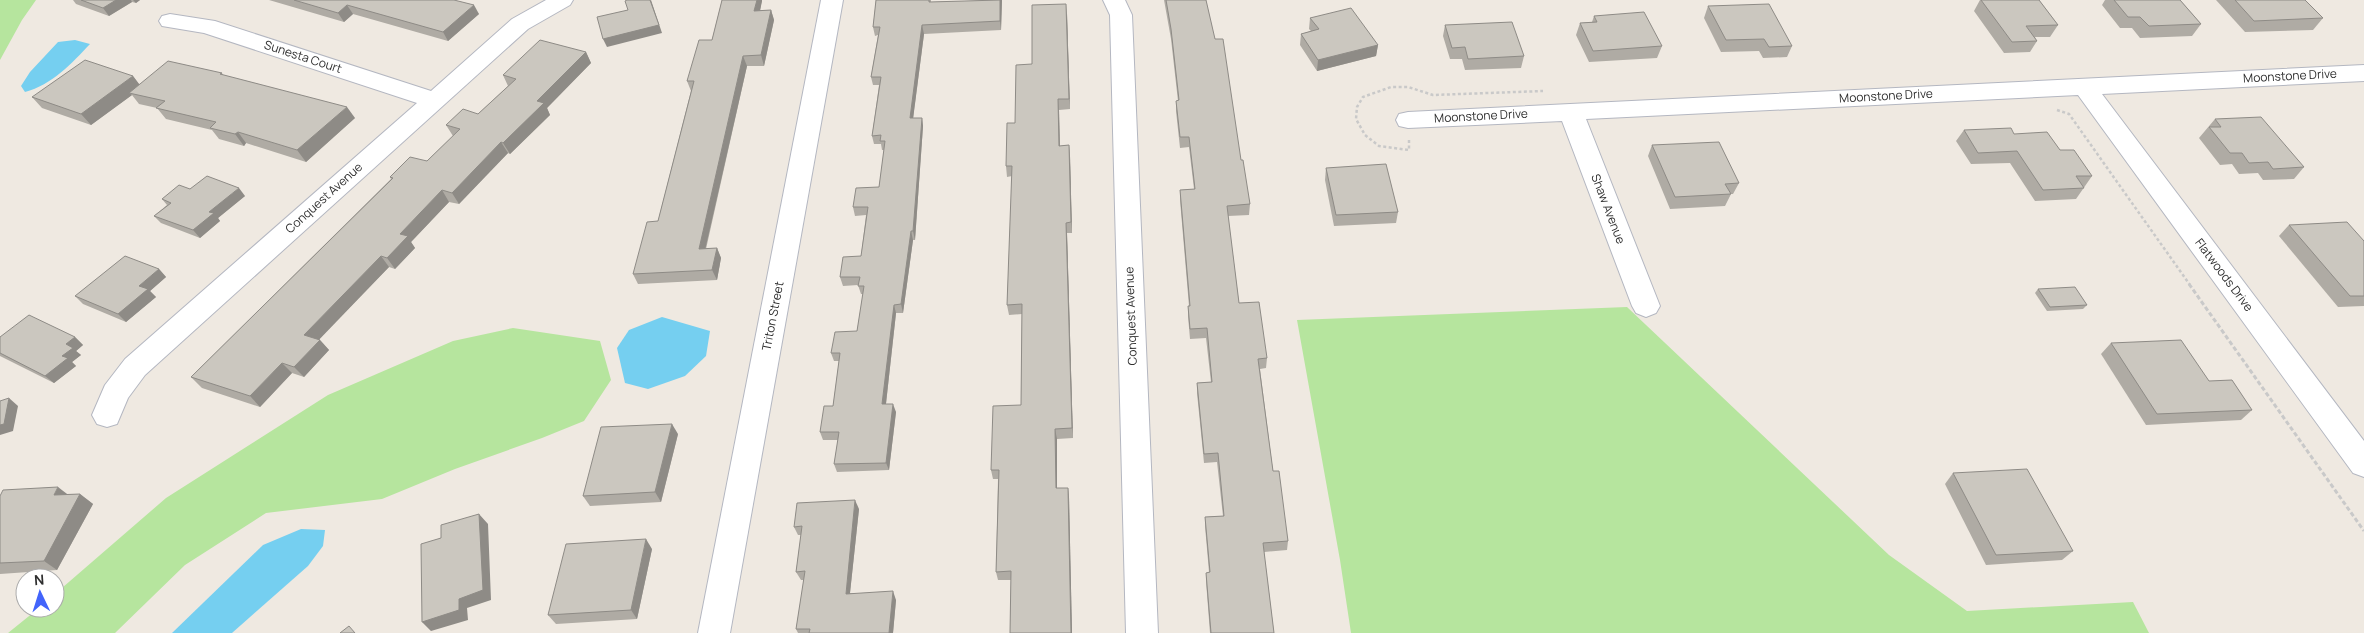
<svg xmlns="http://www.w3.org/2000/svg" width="2364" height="633" viewBox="0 0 2364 633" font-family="Manrope,sans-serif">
  <rect width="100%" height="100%" fill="#efe9e1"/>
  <g fill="#b6e59e">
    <polygon points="0,0 36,0 22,20 0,60"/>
    <polygon points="1627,307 1889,555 1967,611 2133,602 2149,633 1351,633 1340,560 1297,320"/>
    <polygon points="513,328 600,341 611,380 584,421 542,438 455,469 382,499 266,513 185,565 115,633 8,633 39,608 55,608 55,594 166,498 328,395 453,341"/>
  </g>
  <g fill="#75cff0">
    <path d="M75,40l15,4c-18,19 -38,41 -65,48l-4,-6 9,-14 28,-30z"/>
    <polygon points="662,317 710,331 706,356 685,376 648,389 625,383 617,348 629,330"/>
    <polygon points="301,529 325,530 323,546 308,566 232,633 172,633 263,545"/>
  </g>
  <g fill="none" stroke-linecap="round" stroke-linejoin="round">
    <defs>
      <g id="minor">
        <polygon points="546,0 573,0 570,5 528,29 145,375 128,398 117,424 107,427 97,424 92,415 105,385 125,359 417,103 204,33 162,26 159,21 162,16 170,14 215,21 431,91 512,19"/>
        <polygon points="821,0 843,0 730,633 698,633"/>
        <polygon points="1103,0 1125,0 1132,15 1158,633 1126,633 1110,15"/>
        <polygon points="2364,65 2364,81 2102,94 2364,441 2364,477 2353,473 2078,95 1586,119 1660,306 1656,313 1646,317 1636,313 1632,306 1562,121 1408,128 1399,126 1396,120 1399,114 1408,112"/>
      </g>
    </defs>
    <use href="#minor" stroke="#b4b7c1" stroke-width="2"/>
    <g stroke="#c9c9c9" stroke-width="2.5" stroke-dasharray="3 2.5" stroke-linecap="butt">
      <polyline points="2057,110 2069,114 2190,285"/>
      <polyline points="1409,140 1409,150 1379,146 1365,135 1356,119 1357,107 1363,97 1391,87 1408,87 1433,95 1543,91"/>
    </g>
    <polyline stroke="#c9c9c9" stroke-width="3" stroke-dasharray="4.5 2.5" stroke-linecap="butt" points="2189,284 2364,531"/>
    <use href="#minor" fill="#fff" fill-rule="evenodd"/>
  </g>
  <g fill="#afaba4">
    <polygon points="73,0 140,0 136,3 132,2 109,16 76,4"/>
    <polygon points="269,0 454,0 479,14 448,41 353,14 344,22"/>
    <polygon points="722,0 762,0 760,10 771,10 774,20 764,66 747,66 706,249 717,248 721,258 717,280 638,284 633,274 658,221 691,91 687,81 712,40"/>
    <polygon points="876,0 931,0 931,2 1002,0 1001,30 924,34 913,118 922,118 923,126 915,240 913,240 903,313 896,313 886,404 896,412 889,470 837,472 834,464 838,440 823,440 820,432 833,406 839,361 834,361 831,353 857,331 863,294 861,294 858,285 843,286 840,277 861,256 866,215 855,216 853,207 879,187 884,150 882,150 881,144 874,144 872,136 879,85 873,85 871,77 878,35 875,36 873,27"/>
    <polygon points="1164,0 1206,0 1250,204 1249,215 1228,216 1239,303 1267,358 1266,368 1260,369 1273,471 1288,541 1287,550 1264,552 1274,633 1210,633 1206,581 1206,573 1209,572 1205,526 1205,517 1223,516 1217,462 1204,463 1197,393 1197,383 1211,382 1206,338 1190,339 1188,316 1188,306 1189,306 1180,200 1180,190 1194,189 1189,147 1180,148 1176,111 1176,101 1178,101 1171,39"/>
    <polygon points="1980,0 2039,0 2058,25 2050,37 2035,37 2037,41 2030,52 2004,53 1974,11"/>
    <polygon points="2105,0 2180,0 2201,24 2192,36 2140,38 2132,28 2120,28 2102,5"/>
    <polygon points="2216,0 2305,0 2323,18 2313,30 2245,32"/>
    <polygon points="1708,6 1792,46 1787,57 1763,58 1759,51 1721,52 1704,18"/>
    <polygon points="1067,14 1070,109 1059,110 1060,146 1069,145 1070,156 1072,233 1067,233 1073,438 1057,439 1057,488 1068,488 1069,497 1072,633 1010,633 1011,580 998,580 996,572 998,479 993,479 991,470 1021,405 1022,314 1009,315 1007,305 1012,176 1007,177 1006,166 1015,123 1032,64"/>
    <polygon points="1594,16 1662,46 1657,58 1589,62 1576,35 1580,23 1592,22"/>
    <polygon points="1310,18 1378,45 1376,56 1317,71 1300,45 1301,34 1311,31 1309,29"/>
    <polygon points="1445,25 1524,56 1521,68 1465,70 1462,59 1450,59 1443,36"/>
    <polygon points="586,52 591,63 547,108 550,115 510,154 508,153 459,204 449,202 411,242 415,248 395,269 389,267 319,339 329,350 304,377 292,373 260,407 202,388 191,377 391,179 390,177 427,161 453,136 446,125 478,114 508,86 503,75"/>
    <polygon points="222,73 223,75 355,118 306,162 246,143 244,146 219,139 212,130 166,119 157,108 139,104 132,95 91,125 42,108 32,97 133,76 139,84"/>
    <polygon points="2215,119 2304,167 2294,179 2263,180 2258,173 2239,174 2232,164 2220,165 2199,138"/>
    <polygon points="1964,130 2014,134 2060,150 2092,176 2076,199 2035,201 2010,163 1971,164 1956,141"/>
    <polygon points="1652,145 1739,183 1733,194 1731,194 1725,206 1670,209 1648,156"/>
    <polygon points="1326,168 1398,212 1396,223 1334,226 1325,180"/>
    <polygon points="190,189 245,196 218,218 220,221 200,238 161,223 154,216 167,205 162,199"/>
    <polygon points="2289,225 2364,241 2364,306 2338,307 2279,236"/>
    <polygon points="159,269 166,277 150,291 156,297 126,322 83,304 75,296"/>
    <polygon points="2038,289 2087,305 2083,309 2047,311 2035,293"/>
    <polygon points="0,337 75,337 83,345 76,351 81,355 72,362 76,366 54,383 0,356"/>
    <polygon points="2111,343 2209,381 2252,410 2241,420 2146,425 2101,354"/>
    <polygon points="678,434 661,502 590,506 583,496"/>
    <polygon points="1953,473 2073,551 2062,560 1986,565 1945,484"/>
    <polygon points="80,494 93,504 57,570 0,574 0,496"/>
    <polygon points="859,509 850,593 896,600 893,633 798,633 796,629 804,580 801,580 796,572 801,535 798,535 794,527"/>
    <polygon points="652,549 637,619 556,624 548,615"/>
  </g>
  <g fill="#8e8b86">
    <polygon points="116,0 131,0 132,2 109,16 103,8"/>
    <polygon points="133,0 140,0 136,3"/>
    <polygon points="651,0 662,33 607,47 603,39"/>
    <polygon points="757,0 762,0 762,1 758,21 754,11"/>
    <polygon points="1000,0 1002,0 1001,30 1000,21"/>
    <polygon points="1066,4 1067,14 1070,109 1069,99"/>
    <polygon points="347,5 353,14 344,22 338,13"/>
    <polygon points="474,5 479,14 448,41 443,32"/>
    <polygon points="771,10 774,20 764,66 761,55"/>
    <polygon points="922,25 924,34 912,127 910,118"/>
    <polygon points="1378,45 1376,56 1317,71 1318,60"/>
    <polygon points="586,52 591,63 547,108 550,115 510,154 503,143 537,101"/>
    <polygon points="743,56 747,66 703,259 699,249"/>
    <polygon points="133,76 142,88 129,93 132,95 91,125 81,114"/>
    <polygon points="1058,99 1059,110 1060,156 1059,146"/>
    <polygon points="347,107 355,118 306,162 297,150"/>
    <polygon points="922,118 923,126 915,240 913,231"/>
    <polygon points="238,132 246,143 244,146 235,134"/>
    <polygon points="501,142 508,153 459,204 452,193"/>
    <polygon points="1069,145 1070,156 1072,233 1071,222"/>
    <polygon points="239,188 245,196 218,218 220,221 200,238 193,230 209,212"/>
    <polygon points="442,190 449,202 411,242 415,248 395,269 387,258 400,234"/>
    <polygon points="1066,223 1067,233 1073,438 1072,428"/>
    <polygon points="911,231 913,240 903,313 901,304"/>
    <polygon points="717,248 721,258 717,280 712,270"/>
    <polygon points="381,256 389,267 313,346 304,335"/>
    <polygon points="159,269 166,277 150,291 156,297 126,322 118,314 139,286"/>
    <polygon points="894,305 896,313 885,412 882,404"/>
    <polygon points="75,337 83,345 76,351 81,355 72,362 76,366 54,383 45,376 62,356 66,344"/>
    <polygon points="320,340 329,350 304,377 294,367"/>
    <polygon points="282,363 292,373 260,407 250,396"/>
    <polygon points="9,398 18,406 13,431 0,435 0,425"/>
    <polygon points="893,404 896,412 889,470 886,463"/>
    <polygon points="672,424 678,434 661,502 655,492"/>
    <polygon points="1055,429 1057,439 1057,498 1056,488"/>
    <polygon points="58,487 71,497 54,495"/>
    <polygon points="1068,488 1069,497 1072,633 1071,633"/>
    <polygon points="80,494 93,504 57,570 44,561"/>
    <polygon points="855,500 859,509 849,602 846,594"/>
    <polygon points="479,514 488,524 491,600 467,608 468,620 431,631 422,622 459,599"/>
    <polygon points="646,539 652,549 637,619 631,610"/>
    <polygon points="893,591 896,600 893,633 889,633"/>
  </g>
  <g fill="#cbc7bf" stroke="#8e8b86">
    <polygon points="81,0 116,0 103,8"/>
    <polygon points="294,0 454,0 474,5 443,32 347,5 338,13"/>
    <polygon points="627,0 650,0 659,25 603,39 597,17 628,10 625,1"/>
    <polygon points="722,0 757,0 754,11 771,10 761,55 743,56 699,249 717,248 712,270 633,274 647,222 658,221 694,81 687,81 699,40 712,40"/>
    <polygon points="876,0 929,0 929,2 1000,0 1000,21 922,25 910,118 922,118 913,231 911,231 901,304 894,305 882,404 893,404 886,463 834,464 839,432 820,432 824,406 833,406 840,353 831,353 835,332 857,331 864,286 858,286 860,277 840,277 843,257 861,256 868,207 853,207 856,188 879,187 885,141 880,141 881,135 872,136 881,77 871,77 880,27 873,27"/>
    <polygon points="1166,0 1206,0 1215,39 1223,39 1241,160 1243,160 1250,204 1227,206 1239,303 1259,302 1267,358 1258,359 1273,471 1279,471 1288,541 1263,543 1274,633 1211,633 1206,573 1210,572 1205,517 1224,516 1218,453 1204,454 1197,383 1212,382 1207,328 1190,329 1188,306 1190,306 1180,190 1195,189 1189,137 1180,137 1176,101 1179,100 1171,29"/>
    <polygon points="1981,0 2039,0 2058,25 2026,26 2037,41 2012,42"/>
    <polygon points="2114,0 2180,0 2201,24 2149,26 2140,17 2128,17"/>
    <polygon points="2235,0 2305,0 2323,18 2254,21"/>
    <polygon points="1066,4 1069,99 1058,99 1059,146 1069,145 1071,222 1066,223 1072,428 1055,429 1056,488 1068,488 1071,633 1010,633 1011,571 996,572 999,470 991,470 993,406 1021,405 1022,304 1007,305 1012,166 1006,166 1007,123 1015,123 1016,65 1032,64 1032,5"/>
    <polygon points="1769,4 1792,46 1769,47 1764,39 1726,40 1708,6"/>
    <polygon points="1351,8 1378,45 1318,60 1301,34 1319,29 1310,18"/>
    <polygon points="1644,12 1662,46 1593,51 1580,23 1597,22 1594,16"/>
    <polygon points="1512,22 1524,56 1468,59 1465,47 1452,48 1445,25"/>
    <polygon points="540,40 586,52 537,101 544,103 503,143 501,142 452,193 442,190 400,234 408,236 387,258 381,256 304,335 320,340 294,367 282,363 250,396 191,377 393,178 390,177 410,157 427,161 460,129 446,125 463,109 478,114 516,79 503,75"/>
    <polygon points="85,60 133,76 81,114 32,97"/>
    <polygon points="168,61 222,73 220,74 347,107 297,150 238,132 235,134 210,128 216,122 156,108 165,101 129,93"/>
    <polygon points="2261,117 2304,167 2273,169 2268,162 2249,163 2242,153 2230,153 2209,127 2221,127 2215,119"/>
    <polygon points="2011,128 2014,134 2047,132 2060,150 2074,150 2092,176 2076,176 2084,188 2043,190 2017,151 1978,153 1964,130"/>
    <polygon points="1719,142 1739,183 1725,184 1731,194 1675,197 1652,145"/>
    <polygon points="1386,164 1398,212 1336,215 1326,168"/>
    <polygon points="207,176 239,188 209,212 214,213 193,230 154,216 171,203 162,199 179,185 190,189"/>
    <polygon points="2347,222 2364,241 2364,296 2350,296 2289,225"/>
    <polygon points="125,256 159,269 139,286 148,289 118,314 75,296"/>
    <polygon points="2075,287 2087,305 2050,307 2038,289"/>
    <polygon points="29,315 75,337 66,344 73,348 62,356 68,358 45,376 0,353 0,337"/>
    <polygon points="2181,340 2209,381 2232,380 2252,410 2157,414 2111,343"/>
    <polygon points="9,398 4,424 0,425 0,401"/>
    <polygon points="672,424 655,492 583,496 601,427"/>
    <polygon points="2027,469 2073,551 1996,555 1953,473"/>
    <polygon points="58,487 54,495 80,494 44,561 0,563 0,496 3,490"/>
    <polygon points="855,500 846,594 893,591 889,633 809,633 810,629 796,629 805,571 796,572 802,526 794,527 797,503"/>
    <polygon points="479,514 483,590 459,599 459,610 422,622 421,544 441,538 441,525"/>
    <polygon points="646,539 631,610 548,615 566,544"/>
    <polygon points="349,626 355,633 340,633"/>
  </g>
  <g text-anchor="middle" stroke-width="4" stroke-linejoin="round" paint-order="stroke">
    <g font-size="12" fill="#2e2e2e" stroke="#fff">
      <text transform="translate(303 57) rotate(18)" y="4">Sunesta Court</text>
      <text transform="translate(2290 76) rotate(-3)" y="4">Moonstone Drive</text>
      <text transform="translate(1886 96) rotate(-3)" y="4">Moonstone Drive</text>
      <text transform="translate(1481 116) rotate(-3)" y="4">Moonstone Drive</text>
      <text transform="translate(324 198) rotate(-42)" y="4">Conquest Avenue</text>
      <text transform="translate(1608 209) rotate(69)" y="4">Shaw Avenue</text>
      <text transform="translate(2224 275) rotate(53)" y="4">Flatwoods Drive</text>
      <text transform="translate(773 316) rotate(-79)" y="4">Triton Street</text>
      <text transform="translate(1131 316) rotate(-92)" y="4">Conquest Avenue</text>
    </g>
  </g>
  <g transform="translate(40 593) rotate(356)"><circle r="24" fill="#ffffff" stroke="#ababab"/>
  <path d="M0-4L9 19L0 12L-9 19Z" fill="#4264fb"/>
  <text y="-8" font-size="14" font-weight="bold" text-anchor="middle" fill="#2e2e2e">N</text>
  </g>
</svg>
